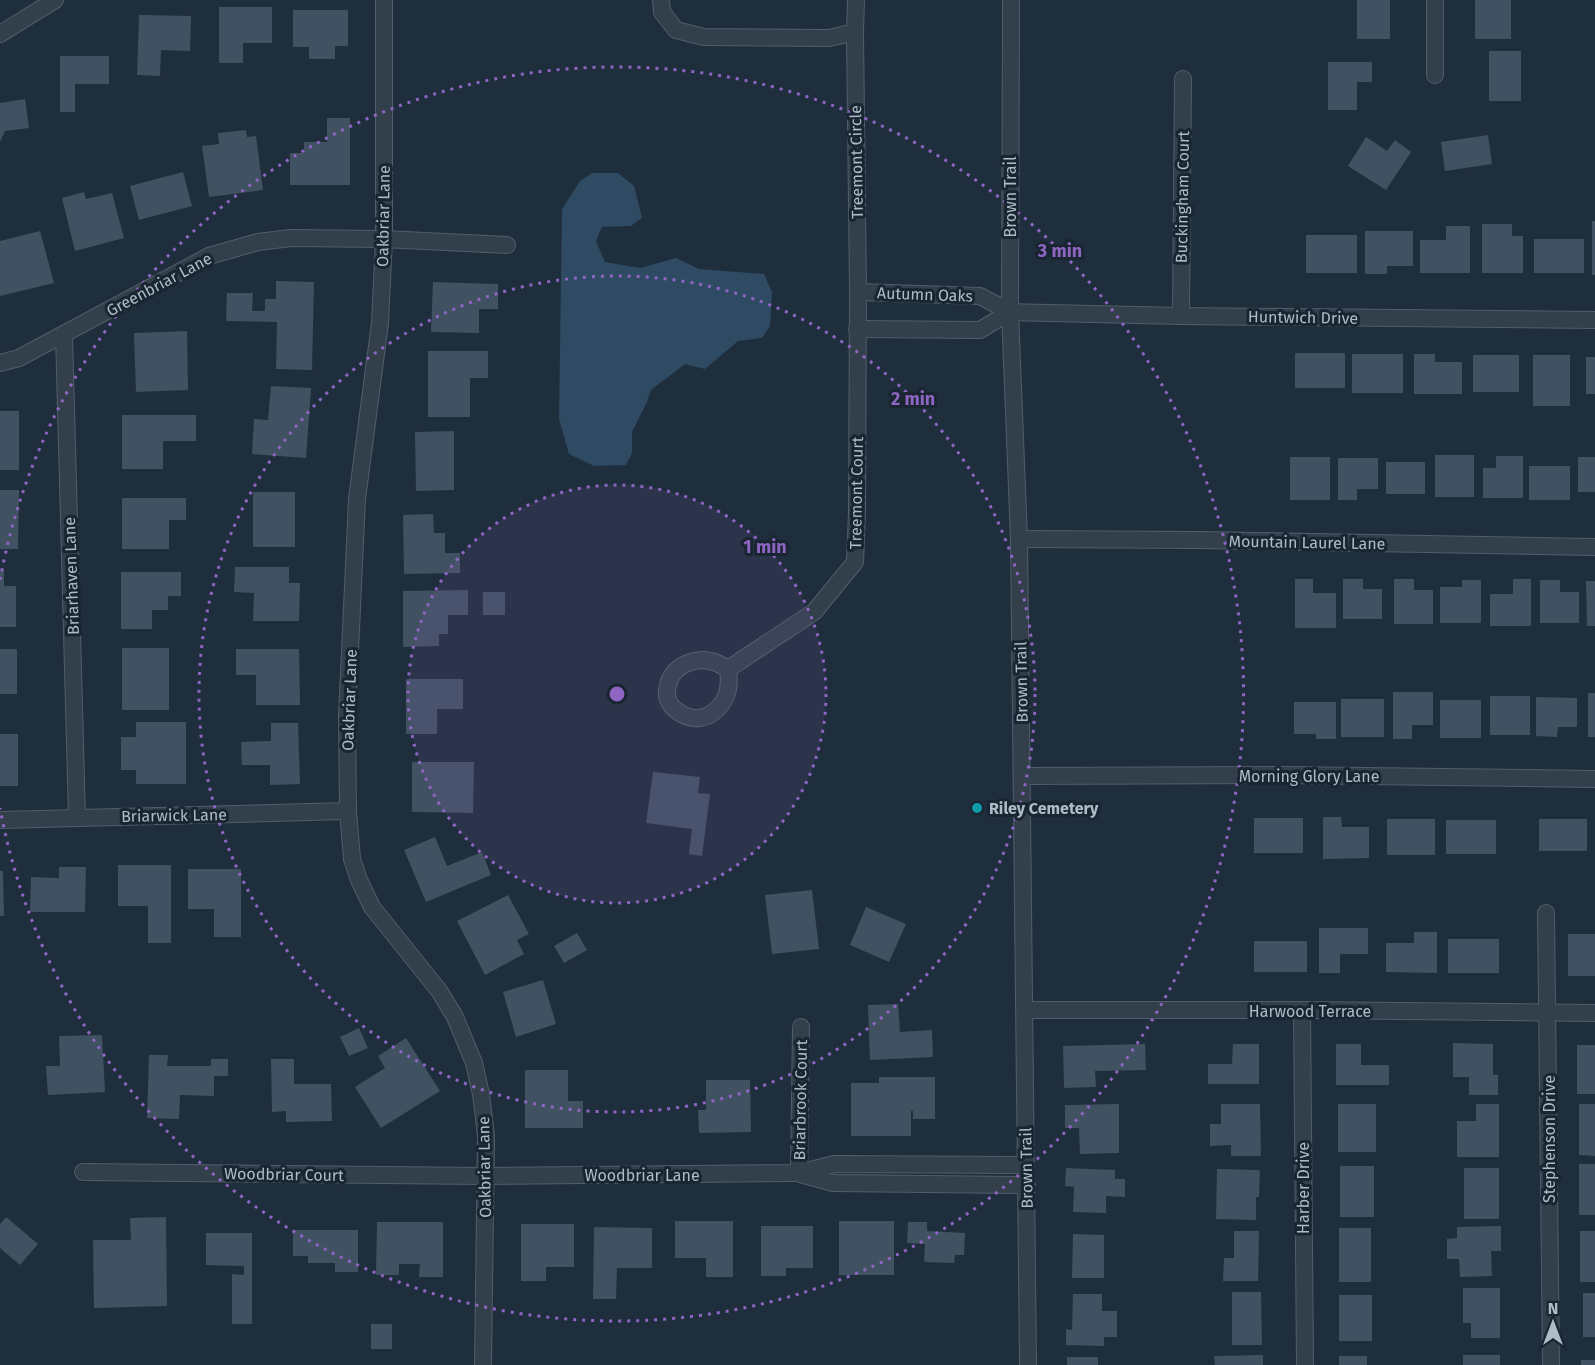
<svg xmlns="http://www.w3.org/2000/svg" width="1595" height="1365" viewBox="0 0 1595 1365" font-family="'Fira Sans',sans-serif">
  <rect width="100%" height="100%" fill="#1f2e3c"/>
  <polygon fill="#2f4a63" points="592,173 618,173 634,186 642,218 631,226 602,227 596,241 605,262 640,268 676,258 699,269 764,274 772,292 770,326 762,338 738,341 705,369 685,364 651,390 647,402 632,432 632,453 626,465 594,466 569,454 559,419 562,209 580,181"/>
  <g fill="#405161">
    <rect x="1357" y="0" width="33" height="39"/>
    <rect x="1475" y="0" width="36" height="39"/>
    <polygon points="219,7 272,7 272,43 243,43 243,63 219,63"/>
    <polygon points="293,10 348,10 348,46 335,46 335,59 309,59 309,47 293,47"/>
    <polygon points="139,15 191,16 190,51 161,50 160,76 137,75"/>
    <rect x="1489" y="51" width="32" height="50"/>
    <polygon points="60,56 109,56 109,84 75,84 75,112 60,112"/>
    <polygon points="1328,62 1372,62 1372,82 1357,82 1357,110 1328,110"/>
    <polygon points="25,99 29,128 5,131 0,142 0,103"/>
    <polygon points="327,118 350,118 350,185 290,185 290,153 304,153 304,142 327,142"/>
    <polygon points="246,130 247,137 256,136 263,190 209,197 202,146 219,144 218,133"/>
    <polygon points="1488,135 1492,164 1445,171 1441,142"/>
    <polygon points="1366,137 1387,151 1395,140 1411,152 1386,190 1348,166"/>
    <polygon points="183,172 192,206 139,220 130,186"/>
    <polygon points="84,192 86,199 112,193 124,238 75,251 62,198"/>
    <rect x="1592" y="221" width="3" height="54"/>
    <polygon points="1482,224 1512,224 1512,236 1523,236 1523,273 1482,273"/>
    <polygon points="1446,226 1470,226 1470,273 1420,273 1420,240 1446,240"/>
    <polygon points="40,231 54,283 0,296 0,241"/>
    <polygon points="1365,231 1413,231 1413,266 1387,266 1387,274 1365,274"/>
    <rect x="1306" y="235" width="51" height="38"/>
    <rect x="1534" y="239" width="50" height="34"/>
    <polygon points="276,281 314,282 312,370 276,369 277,322 226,321 227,293 253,293 252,311 265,311 265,299 276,299"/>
    <polygon points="433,282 498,284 498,309 479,309 479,333 431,332"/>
    <polygon points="187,331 188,390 136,392 134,333"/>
    <polygon points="428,351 488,351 488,378 470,378 470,417 428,417"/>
    <rect x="1295" y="353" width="50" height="35"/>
    <rect x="1352" y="354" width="51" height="39"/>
    <polygon points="1414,354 1435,354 1435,362 1462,362 1462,394 1414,394"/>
    <rect x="1473" y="355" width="46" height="37"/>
    <rect x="1533" y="355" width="37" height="51"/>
    <rect x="1586" y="357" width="9" height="37"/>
    <polygon points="271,386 311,388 306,458 252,454 254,419 268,420"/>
    <rect x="0" y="411" width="19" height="59"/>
    <polygon points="122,415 196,415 196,441 163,441 163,469 122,469"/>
    <polygon points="454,431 454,490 416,491 415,432"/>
    <rect x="1435" y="455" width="39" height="42"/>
    <polygon points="1496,456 1523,456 1523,498 1483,498 1483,468 1496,468"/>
    <rect x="1290" y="457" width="40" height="43"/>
    <rect x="1578" y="457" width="17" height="35"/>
    <polygon points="1338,458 1378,458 1378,489 1357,489 1357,500 1338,500"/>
    <rect x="1386" y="462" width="39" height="32"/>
    <rect x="1529" y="466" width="41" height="34"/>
    <polygon points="0,490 19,490 18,549 0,549"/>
    <rect x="253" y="492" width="42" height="55"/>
    <polygon points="122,498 186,498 186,520 169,520 169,549 122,549"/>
    <polygon points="433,514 434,533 445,533 445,553 460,553 460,573 404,574 403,515"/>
    <polygon points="235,567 289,567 289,583 300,583 299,621 253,621 254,593 234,592"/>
    <polygon points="0,570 4,570 4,586 16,586 16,627 0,627"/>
    <polygon points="121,572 181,572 181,596 168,596 168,610 152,610 152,629 121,629"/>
    <polygon points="1295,579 1313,579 1313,593 1336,593 1336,628 1295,628"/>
    <polygon points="1343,579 1363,579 1363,589 1382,589 1382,619 1343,619"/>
    <polygon points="1394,579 1414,579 1414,590 1433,590 1433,624 1394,624"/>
    <polygon points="1513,579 1531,579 1531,626 1490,626 1490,594 1513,594"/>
    <polygon points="1462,580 1481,580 1481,623 1440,623 1440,587 1462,587"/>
    <polygon points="1540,580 1560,580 1560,592 1579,592 1579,623 1540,623"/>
    <polygon points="1586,581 1595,581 1595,626 1587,626"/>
    <polygon points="468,590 468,615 448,615 448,634 439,634 439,646 403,647 403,591"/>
    <rect x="483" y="592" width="22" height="23"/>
    <rect x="122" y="648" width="47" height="62"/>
    <rect x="0" y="649" width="17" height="45"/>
    <polygon points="236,649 299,649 300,705 256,705 256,675 236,675"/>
    <polygon points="406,679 463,679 463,709 437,709 437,734 406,734"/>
    <polygon points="1393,692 1433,692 1433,725 1412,725 1412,739 1393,739"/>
    <rect x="1588" y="693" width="7" height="44"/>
    <rect x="1490" y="696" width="40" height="39"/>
    <polygon points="1536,697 1577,698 1577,727 1558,727 1557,737 1536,736"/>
    <rect x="1341" y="699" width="43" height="38"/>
    <rect x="1440" y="700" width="41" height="38"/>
    <polygon points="1294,702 1336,702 1336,739 1316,739 1316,734 1294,734"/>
    <polygon points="136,722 186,722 186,784 136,784 136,770 121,770 121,737 136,737"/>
    <polygon points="271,723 298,723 300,784 270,785 270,765 242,765 241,742 271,741"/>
    <rect x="0" y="734" width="18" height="52"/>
    <polygon points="412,762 474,762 473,813 412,812"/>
    <polygon points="653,772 700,777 698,793 710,794 702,856 689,854 692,829 646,823"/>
    <polygon points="1323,817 1341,817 1342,827 1369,827 1369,858 1323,859"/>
    <rect x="1254" y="818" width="49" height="35"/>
    <rect x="1387" y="819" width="48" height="36"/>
    <rect x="1539" y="819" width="48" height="32"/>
    <rect x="1446" y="820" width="50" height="34"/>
    <polygon points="435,837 447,866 482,852 491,875 426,902 404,850"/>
    <polygon points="118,865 171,865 171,943 148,943 148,906 118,906"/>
    <polygon points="59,867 86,867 85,912 30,912 31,877 59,878"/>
    <polygon points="188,869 241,869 241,937 214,937 214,909 188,909"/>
    <polygon points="0,871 3,871 4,916 0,916"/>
    <polygon points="812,890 819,949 772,954 765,895"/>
    <polygon points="508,895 529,934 517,940 524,954 485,975 457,921"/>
    <polygon points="866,907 906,924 889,962 850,945"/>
    <polygon points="1319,928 1368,928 1368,954 1340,954 1340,973 1319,973"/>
    <polygon points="1414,932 1437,932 1437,973 1386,972 1386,943 1414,943"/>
    <polygon points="577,933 587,950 564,963 554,946"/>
    <rect x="1568" y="934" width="27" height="42"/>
    <rect x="1448" y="939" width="51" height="34"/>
    <rect x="1254" y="941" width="53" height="31"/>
    <polygon points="543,980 556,1024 516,1037 503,992"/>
    <polygon points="898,1004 900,1032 932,1030 933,1057 870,1060 868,1005"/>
    <polygon points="359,1028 368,1048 349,1056 340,1037"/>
    <polygon points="102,1035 105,1092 48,1095 46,1066 60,1066 59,1036"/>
    <polygon points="406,1038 440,1091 381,1128 355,1087 385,1068 378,1056"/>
    <polygon points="1453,1043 1493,1044 1493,1075 1498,1075 1498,1095 1469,1095 1469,1077 1453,1077"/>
    <polygon points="1145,1044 1146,1070 1095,1071 1096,1087 1064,1088 1063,1046"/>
    <polygon points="1233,1044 1259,1044 1259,1084 1208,1084 1208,1064 1232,1064"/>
    <polygon points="1336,1044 1361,1044 1361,1065 1389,1065 1389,1085 1336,1085"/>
    <rect x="1577" y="1045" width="18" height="49"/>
    <polygon points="149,1055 168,1055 167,1066 211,1066 211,1059 228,1059 228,1076 214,1076 214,1096 180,1095 179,1119 147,1118"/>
    <polygon points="271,1059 294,1059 294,1084 331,1084 332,1121 286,1122 286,1111 272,1112"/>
    <polygon points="525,1070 568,1070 568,1101 583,1101 583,1128 525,1128"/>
    <polygon points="879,1077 935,1077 935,1119 913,1119 913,1111 911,1111 911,1136 851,1136 851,1083 879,1083"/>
    <polygon points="706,1080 750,1080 751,1132 699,1133 698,1110 706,1110"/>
    <polygon points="1119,1104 1119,1153 1080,1154 1079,1128 1065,1128 1065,1105"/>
    <polygon points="1221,1104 1260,1104 1261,1156 1231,1156 1231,1145 1210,1146 1210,1124 1221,1124"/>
    <rect x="1338" y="1104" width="38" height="48"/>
    <polygon points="1476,1104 1499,1104 1499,1157 1457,1157 1457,1121 1476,1121"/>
    <polygon points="1579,1104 1595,1104 1595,1156 1579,1155"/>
    <rect x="1579" y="1164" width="16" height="51"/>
    <rect x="1340" y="1166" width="34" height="51"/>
    <polygon points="1066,1168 1115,1170 1115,1179 1125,1179 1125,1197 1106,1196 1106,1213 1073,1212 1074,1187 1065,1186"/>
    <rect x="1464" y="1168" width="35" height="51"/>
    <polygon points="1217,1169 1260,1170 1259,1197 1256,1197 1256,1220 1216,1219"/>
    <polygon points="6,1217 38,1244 20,1265 0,1248 0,1224"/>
    <polygon points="166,1217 167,1306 94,1308 93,1240 131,1240 130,1218"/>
    <polygon points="675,1221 733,1221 733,1277 706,1277 706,1258 675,1258"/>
    <rect x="839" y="1221" width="55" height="54"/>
    <polygon points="377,1222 443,1222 443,1277 419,1277 420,1264 399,1264 399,1275 376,1275"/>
    <polygon points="908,1222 927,1222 927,1231 965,1233 964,1255 955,1255 954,1263 924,1262 925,1244 907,1243"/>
    <polygon points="521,1224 574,1224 574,1267 546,1267 546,1281 521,1281"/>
    <polygon points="761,1226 813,1226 813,1268 786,1268 786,1276 761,1276"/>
    <polygon points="1501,1226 1501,1251 1491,1251 1492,1276 1460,1277 1459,1259 1447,1259 1447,1239 1457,1238 1457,1227"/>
    <polygon points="594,1227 652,1228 652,1268 617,1268 616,1299 593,1299"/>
    <rect x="1339" y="1228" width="32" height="54"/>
    <polygon points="293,1230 358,1230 358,1272 335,1272 335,1263 308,1263 308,1256 293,1256"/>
    <polygon points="1234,1231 1259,1231 1258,1281 1223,1281 1224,1258 1234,1258"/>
    <rect x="1580" y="1231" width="15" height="51"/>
    <polygon points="206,1233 252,1233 252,1324 232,1324 232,1274 244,1275 244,1266 206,1265"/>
    <polygon points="1073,1234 1104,1235 1104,1278 1072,1278"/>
    <polygon points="1463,1288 1500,1288 1500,1338 1471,1338 1471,1323 1463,1323"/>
    <polygon points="1232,1292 1261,1292 1262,1345 1232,1345"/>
    <rect x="1583" y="1293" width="12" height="44"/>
    <polygon points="1073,1294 1102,1294 1102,1311 1117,1311 1117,1337 1104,1337 1104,1346 1066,1345 1066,1329 1072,1330"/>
    <rect x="1339" y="1295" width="33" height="46"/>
    <rect x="371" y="1324" width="21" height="25"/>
    <polygon points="1263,1355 1263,1365 1215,1365 1214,1356"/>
    <rect x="1463" y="1355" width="37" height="10"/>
    <rect x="1339" y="1356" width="28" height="9"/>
    <rect x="1067" y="1357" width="31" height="8"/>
    <rect x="1581" y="1360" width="14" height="5"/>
  </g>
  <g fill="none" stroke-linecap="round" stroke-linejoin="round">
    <defs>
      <g id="minor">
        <polyline points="384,0 384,239 380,323 357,499 347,716 348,811 352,859 359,880 372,907 440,992 455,1017 474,1063 481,1094 486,1136 483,1365"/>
        <polyline points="661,0 662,12 676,30 704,37 829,38 855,32 856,0"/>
        <polyline points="1011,0 1010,312 1019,539 1028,1365"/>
        <polyline points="1435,0 1435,75"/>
        <polyline points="0,34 55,0"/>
        <polyline points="858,292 980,296 1010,312 1181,316 1595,320"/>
        <polyline points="1181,316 1183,79"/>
        <polyline points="857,329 980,330 1010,312"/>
        <polyline points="64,334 77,818"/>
        <polyline points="0,363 19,358 209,256 258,242 291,238 384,239 507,245"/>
        <polyline points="1019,539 1198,540 1595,547"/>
        <path d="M703,660l12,2 13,7c2,15 1,28 -10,39 -11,12 -25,13 -38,5 -6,-4 -10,-7 -12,-14 -2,-4 -1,-10 0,-14 4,-17 19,-24 35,-25z"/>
        <polyline points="728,669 814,612 855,562 857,512 858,292 855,32"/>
        <polyline points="1022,776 1283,775 1595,779"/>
        <polyline points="0,820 348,811"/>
        <polyline points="1546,913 1551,1365"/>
        <polyline points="1025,1010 1302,1010 1595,1013"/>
        <polyline points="1302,1010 1305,1365"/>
        <polyline points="83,1172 486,1176 799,1173 834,1164 1026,1165"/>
        <polyline points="799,1173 801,1027"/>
        <polyline points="800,1174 833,1183 1027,1185"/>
      </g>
    </defs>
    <use href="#minor" stroke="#515e6a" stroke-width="18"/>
    <use href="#minor" stroke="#33404c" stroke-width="16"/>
  </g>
  <circle cx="617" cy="694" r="209" fill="#8f65c3" fill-opacity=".12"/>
  <g fill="none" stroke="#8f65c3" stroke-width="3" stroke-dasharray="3 6">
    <circle cx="617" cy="694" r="209"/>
    <circle cx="617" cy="694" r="418"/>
    <path d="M0 580A627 627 0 1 1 0 808"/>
  </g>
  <circle fill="#0f9aa8" stroke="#192531" stroke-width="2" cx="977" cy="808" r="6"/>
  <g text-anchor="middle" stroke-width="6" stroke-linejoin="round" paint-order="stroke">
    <g font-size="16" fill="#aebbc8" stroke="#192531">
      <text transform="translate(856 162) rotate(-91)" y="6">Treemont Circle</text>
      <text transform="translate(1010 197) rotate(-90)" y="6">Brown Trail</text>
      <text transform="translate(1182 197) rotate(-89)" y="6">Buckingham Court</text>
      <text transform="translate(383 216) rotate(-89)" y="6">Oakbriar Lane</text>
      <text transform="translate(159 284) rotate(-28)" y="6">Greenbriar Lane</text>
      <text transform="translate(925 294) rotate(2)" y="6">Autumn Oaks</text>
      <text transform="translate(1303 317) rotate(1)" y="6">Huntwich Drive</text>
      <text transform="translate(856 493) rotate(-89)" y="6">Treemont Court</text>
      <text transform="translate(1307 542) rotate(1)" y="6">Mountain Laurel Lane</text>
      <text transform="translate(71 576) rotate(-92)" y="6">Briarhaven Lane</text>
      <text transform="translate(1021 682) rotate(-91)" y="6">Brown Trail</text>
      <text transform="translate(349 700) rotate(-88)" y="6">Oakbriar Lane</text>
      <text x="1309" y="782">Morning Glory Lane</text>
      <text transform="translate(174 815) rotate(-1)" y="6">Briarwick Lane</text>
      <text x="1310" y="1017">Harwood Terrace</text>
      <text transform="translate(800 1100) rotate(-89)" y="6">Briarbrook Court</text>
      <text transform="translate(1549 1139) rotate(-90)" y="6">Stephenson Drive</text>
      <text transform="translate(484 1167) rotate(-91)" y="6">Oakbriar Lane</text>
      <text transform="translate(1026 1168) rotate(-91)" y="6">Brown Trail</text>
      <text transform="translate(284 1174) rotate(1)" y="6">Woodbriar Court</text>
      <text x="642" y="1181">Woodbriar Lane</text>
      <text transform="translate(1303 1188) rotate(-90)" y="6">Harber Drive</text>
    </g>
    <g font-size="16" font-weight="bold" fill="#aebbc8" stroke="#192531" text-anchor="start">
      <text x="989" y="814">Riley Cemetery</text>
    </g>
  </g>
  <circle cx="617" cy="694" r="9" fill="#8f65c3" stroke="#192531" stroke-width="3"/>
  <g font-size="18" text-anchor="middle" font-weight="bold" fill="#8f65c3" stroke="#192531" stroke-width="6" stroke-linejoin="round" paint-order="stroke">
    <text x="1060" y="257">3 min</text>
    <text x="913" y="405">2 min</text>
    <text x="765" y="553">1 min</text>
  </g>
  <g transform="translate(1553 1323)" stroke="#192531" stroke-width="4.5" paint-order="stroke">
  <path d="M0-4.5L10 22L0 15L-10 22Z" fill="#aebbc8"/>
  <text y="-9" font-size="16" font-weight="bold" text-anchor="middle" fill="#aebbc8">N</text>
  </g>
</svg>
